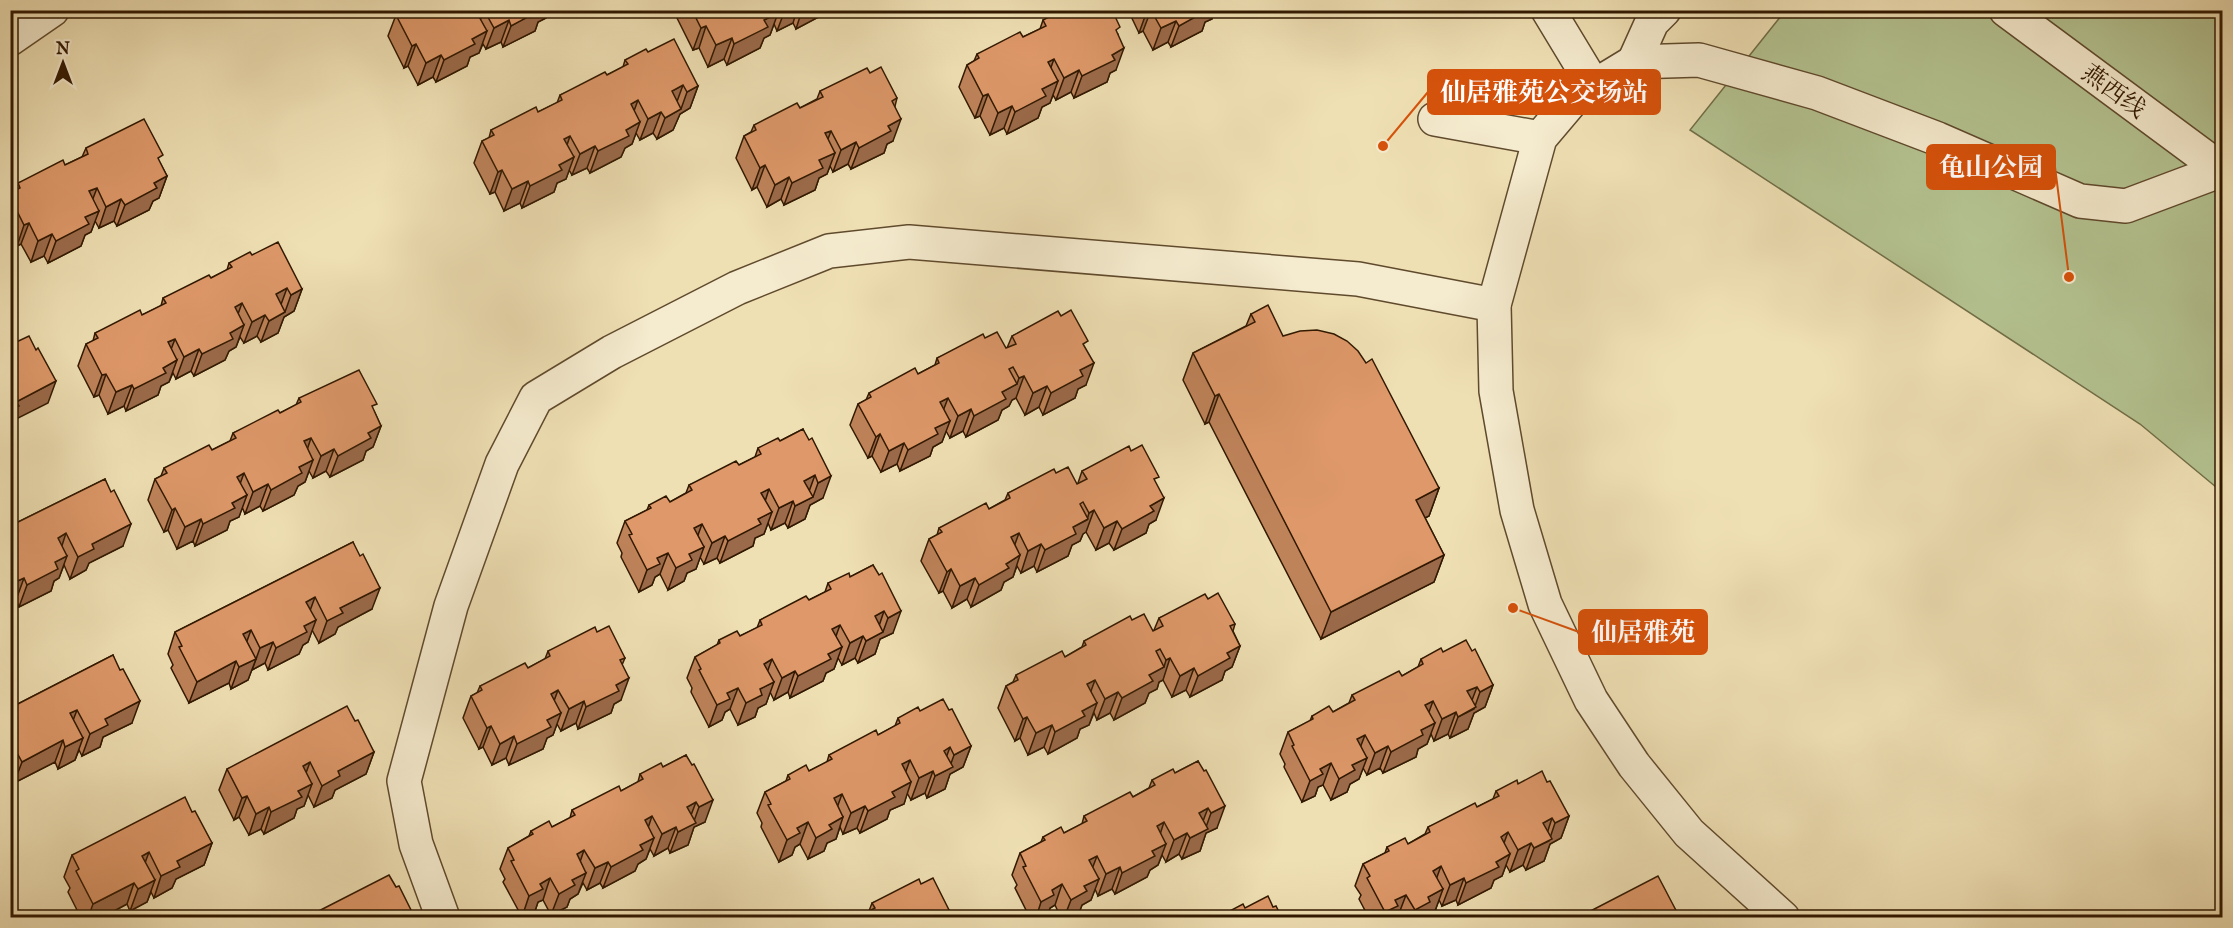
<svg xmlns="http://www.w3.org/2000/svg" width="2233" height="928" viewBox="0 0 2233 928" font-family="'IM FELL English','Noto Serif SC',serif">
  <rect width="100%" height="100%" fill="#efe0b4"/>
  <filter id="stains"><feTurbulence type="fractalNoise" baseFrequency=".00333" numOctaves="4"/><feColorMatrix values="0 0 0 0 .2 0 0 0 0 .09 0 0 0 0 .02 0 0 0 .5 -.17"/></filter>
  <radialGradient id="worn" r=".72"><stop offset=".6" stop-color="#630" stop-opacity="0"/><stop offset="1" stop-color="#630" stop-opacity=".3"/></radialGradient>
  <polygon fill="#b4c391" stroke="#726e48" stroke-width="1.5" points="1785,11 2222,11 2222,492 2140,424 1690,130"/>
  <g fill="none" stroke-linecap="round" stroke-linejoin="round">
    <defs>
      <g id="minor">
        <polyline points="1548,10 1594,86"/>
        <polyline points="2006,10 2222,170"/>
        <polyline points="10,39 52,10"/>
        <polyline points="1634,62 1652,22 1664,10"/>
        <polyline points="1435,119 1540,138"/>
        <polyline points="443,918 416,844 404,781 451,606 502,464 536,398 612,352 737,288 829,251 909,242 1358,279 1494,305"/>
        <polyline points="1783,918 1689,833 1634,765 1591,700 1545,604 1517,510 1496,391 1494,305 1540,138 1573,99 1634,62 1699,60 1817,93 1938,139 2080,201 2126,206 2222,170"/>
      </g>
    </defs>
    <use href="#minor" stroke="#604a2d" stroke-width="36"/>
    <use href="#minor" stroke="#f5ebce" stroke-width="33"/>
  </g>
  <g fill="#bf835a" stroke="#311800" stroke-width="1.5">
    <polygon points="402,10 548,10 546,18 538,22 535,31 503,47 501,42 486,49 483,44 479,53 470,57 467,66 436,82 433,77 418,85 408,66 404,68 388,36 396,15 402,12"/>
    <polygon points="677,10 829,10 828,12 796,29 793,23 777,31 774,24 770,35 764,38 760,48 727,65 724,59 708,67 699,48 693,50 675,14"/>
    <polygon points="1128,10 1215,10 1212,19 1205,22 1202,31 1171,47 1168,42 1153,50 1143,31 1139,33"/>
    <polygon points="1043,20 1118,34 1116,70 1110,73 1107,82 1074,98 1071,92 1056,100 1053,95 1050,103 1042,107 1038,118 1007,134 1004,128 990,135 980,116 975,118 959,87 967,65 974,61 977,54 1023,37 1040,29"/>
    <polygon points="648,52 698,86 690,108 680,114 673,130 657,139 653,133 640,140 636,133 632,144 625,148 621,157 590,173 587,168 572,175 569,170 566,179 557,183 554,192 522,208 520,203 504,211 495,192 490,194 474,163 482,141 489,138 491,130 538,112 557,103 560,95 607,75 623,67 625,60"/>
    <polygon points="870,73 897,98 895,106 893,141 887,144 884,153 851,169 848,164 833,172 830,166 827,174 819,178 815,190 784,205 781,199 767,207 757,187 752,190 736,158 744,136 751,132 754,125 800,108 817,99 820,91"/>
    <polygon points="86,148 160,163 167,176 159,198 153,201 149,210 117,226 114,221 99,228 95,221 91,232 85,235 81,246 48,263 44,256 31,262 21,244 17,246 10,234 10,193 15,190 18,183 65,165 82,157"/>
    <polygon points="252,255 302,289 294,311 284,317 278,333 261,342 257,336 244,343 240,337 236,347 229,351 225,360 194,376 191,371 176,379 173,373 169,382 161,386 158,395 126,411 124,406 108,414 99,395 94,397 78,366 86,344 93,341 95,333 142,315 161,306 163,298 211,278 227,270 229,263"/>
    <polygon points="1251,314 1283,336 1439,488 1429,516 1425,518 1444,555 1434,582 1321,639 1209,422 1205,424 1183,380 1193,353 1246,326"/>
    <polygon points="1061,316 1085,349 1086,385 1078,389 1075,398 1043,415 1039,407 1025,415 1016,398 1012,400 1009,406 1002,410 998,420 966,437 963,431 950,438 946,431 942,442 933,447 930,456 900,471 897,464 881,472 872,456 868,458 850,425 858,404 866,400 869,393 918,374 935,365 937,358 985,338 1006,348 1007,348 1012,336"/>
    <polygon points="299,398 374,411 381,426 373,447 366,451 363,460 330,477 326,471 313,478 309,471 305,482 298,486 294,495 263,511 260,506 245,514 242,507 239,517 230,521 227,530 195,546 193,541 177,549 168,530 164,532 148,500 155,479 161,476 164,468 212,450 230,441 233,433 280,413 296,405"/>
    <polygon points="803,429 823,498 810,505 805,519 788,528 785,523 771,530 768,523 764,534 755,538 753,546 720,563 717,558 704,564 700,557 696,569 687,573 684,581 668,590 660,574 655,577 652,585 639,592 621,557 622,553 617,543 625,521 647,510 649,505 670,502 686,493 689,485 739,465 755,457 758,448 780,441"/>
    <polygon points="1131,451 1156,484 1156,520 1149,524 1146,533 1114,550 1109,543 1096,550 1086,532 1083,534 1080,541 1072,545 1068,556 1037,572 1034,566 1021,573 1017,566 1013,577 1004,582 1001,590 971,607 967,599 952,608 943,591 939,593 921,561 929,539 937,535 939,528 989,509 1005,500 1008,493 1056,473 1077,484 1078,483 1082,471"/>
    <polygon points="105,479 123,546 89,563 86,570 70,579 64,565 59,578 54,581 51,591 19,607 16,600 10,603 10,526"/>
    <polygon points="353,542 372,609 338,627 335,634 319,643 312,630 308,642 303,645 299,654 268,670 265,663 252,670 252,669 248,680 231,689 229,683 189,703 171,668 173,665 168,654 175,632"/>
    <polygon points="873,565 893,633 880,639 875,654 858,663 855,658 842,665 838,658 834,669 826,673 823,681 790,698 788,692 774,700 770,692 766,704 758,708 755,717 738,725 730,709 725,712 722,720 709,727 691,692 692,688 687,678 695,657 717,645 719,640 740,636 757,628 760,620 809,600 825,592 828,583 850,577"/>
    <polygon points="1208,599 1235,624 1233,631 1240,646 1232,667 1225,671 1222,680 1190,697 1186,690 1172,697 1163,680 1159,682 1157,689 1149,693 1145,703 1114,720 1110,713 1097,720 1094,713 1089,725 1080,729 1077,738 1048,754 1044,747 1028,755 1020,738 1015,741 998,708 1006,686 1013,682 1016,675 1065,657 1082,647 1084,641 1132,620 1153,631 1154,630 1159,618"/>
    <polygon points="597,632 625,658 622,665 621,700 614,704 611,713 578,729 576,723 561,731 557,724 553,735 547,738 543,749 509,765 506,758 492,765 483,747 479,749 463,718 471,696 477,693 480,686 528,668 545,659 548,651"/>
    <polygon points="1472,651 1493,685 1485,707 1474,713 1468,729 1450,738 1448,734 1434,741 1431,734 1427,744 1418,749 1416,757 1383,773 1380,768 1367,775 1363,768 1359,779 1350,784 1347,792 1331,800 1323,785 1318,787 1315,796 1302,802 1284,767 1285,764 1280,754 1288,732 1310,721 1312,716 1333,712 1349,703 1352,695 1402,676 1418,667 1421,659 1443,652"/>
    <polygon points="113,655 132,723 103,737 100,747 82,756 79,750 75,760 58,769 55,762 14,783 10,777 10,708"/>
    <polygon points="949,710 971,746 963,767 950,774 945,789 927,798 925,793 911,800 907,793 904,804 890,810 887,819 860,833 857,828 843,834 840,827 836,839 827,843 824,851 808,859 800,844 795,847 792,855 779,862 761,827 762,823 757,813 765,792 786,781 788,775 809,771 827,762 829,755 878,735 895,726 898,718 920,711"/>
    <polygon points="355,721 374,752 366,774 335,790 332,798 314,807 308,795 304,806 297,809 294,818 264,834 261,829 249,835 239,817 234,820 219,790 227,769"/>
    <polygon points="686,755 705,822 694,827 688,845 670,853 668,848 654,856 650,849 646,859 638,864 635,871 603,888 600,883 587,890 583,883 578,894 570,899 567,907 551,915 543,900 538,902 535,911 522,917 503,882 505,879 500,869 508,848 529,836 531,831 552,827 570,818 572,810 621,791 638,782 640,774 663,767"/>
    <polygon points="1198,761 1217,828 1206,833 1200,851 1182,859 1179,854 1166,862 1162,855 1158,865 1150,870 1147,877 1115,894 1112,889 1098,896 1095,889 1091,900 1082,905 1079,913 1070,918 1061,918 1055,905 1050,908 1047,917 1030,918 1015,888 1017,885 1012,875 1020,853 1041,842 1043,837 1064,833 1082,824 1084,816 1133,797 1149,788 1152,780 1175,773"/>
    <polygon points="1547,782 1569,816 1561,838 1550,844 1544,861 1526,870 1523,865 1510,872 1506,865 1502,876 1494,880 1491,888 1458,905 1456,900 1442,906 1439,900 1435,911 1425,916 1425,918 1399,918 1398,916 1396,918 1369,918 1359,899 1361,895 1355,886 1363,864 1385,853 1387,847 1408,844 1425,834 1428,827 1477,807 1493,799 1496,791 1518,784"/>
    <polygon points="192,812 212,843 204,865 176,879 172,888 154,898 151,892 147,902 130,911 127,904 101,918 81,918 68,892 70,888 64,877 72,855"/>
    <polygon points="921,884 949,910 946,917 869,911 872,903"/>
  </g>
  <g fill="#9b6a4a" stroke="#311800" stroke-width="1.5">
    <polygon points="482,10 484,10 476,31 477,13"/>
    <polygon points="537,10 548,10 546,18 538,22 535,31 503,47 511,26"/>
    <polygon points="555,10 561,10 553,14"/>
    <polygon points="785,10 797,10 793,23 777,31"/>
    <polygon points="802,10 829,10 828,12 796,29"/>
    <polygon points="1151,10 1143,31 1139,33 1147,11"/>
    <polygon points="1205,10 1215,10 1212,19 1205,22 1202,31 1171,47 1179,26"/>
    <polygon points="1221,10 1229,10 1219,16"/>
    <polygon points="778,13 770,35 764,38 760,48 727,65 734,44 764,20"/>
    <polygon points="509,20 501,42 486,49 494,28"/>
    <polygon points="1176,21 1168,42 1153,50 1161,28"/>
    <polygon points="706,26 699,48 693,50 701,28"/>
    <polygon points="487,31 479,53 470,57 467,66 436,82 444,60 472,39"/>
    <polygon points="732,38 724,59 708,67 716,45"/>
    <polygon points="416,44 408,66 404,68 412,46"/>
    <polygon points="1124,48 1116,70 1110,73 1107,82 1074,98 1082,76 1112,55"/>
    <polygon points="441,55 433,77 418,85 426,63"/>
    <polygon points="1054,59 1046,81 1048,62"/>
    <polygon points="1079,70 1071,92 1056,100 1064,78"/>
    <polygon points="1058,81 1050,103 1042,107 1038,118 1007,134 1015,112 1042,89"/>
    <polygon points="683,85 675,107 672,91"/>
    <polygon points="698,86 690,108 680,114 673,130 657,139 665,118 681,109 687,92"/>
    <polygon points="988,94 980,116 975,118 983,96"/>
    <polygon points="638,100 630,122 631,104"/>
    <polygon points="1012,106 1004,128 990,135 998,113"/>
    <polygon points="661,112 653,133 640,140 648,119"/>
    <polygon points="901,119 893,141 887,144 884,153 851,169 859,148 888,126"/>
    <polygon points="640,122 632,144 625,148 621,157 590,173 598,151 626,130"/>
    <polygon points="831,131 823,152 825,133"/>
    <polygon points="570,136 563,157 564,139"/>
    <polygon points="856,142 848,164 833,172 841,150"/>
    <polygon points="595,146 587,168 572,175 580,154"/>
    <polygon points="835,153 827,174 819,178 815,190 784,205 792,183 819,160"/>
    <polygon points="574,157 566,179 557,183 554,192 522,208 530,186 559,165"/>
    <polygon points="765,165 757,187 752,190 760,168"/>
    <polygon points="502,170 495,192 490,194 498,172"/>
    <polygon points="167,176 159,198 153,201 149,210 117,226 125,205 154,183"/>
    <polygon points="789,177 781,199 767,207 775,185"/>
    <polygon points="528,181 520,203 504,211 512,189"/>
    <polygon points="97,188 89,209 89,191"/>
    <polygon points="121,199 114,221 99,228 106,207"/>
    <polygon points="99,211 91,232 85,235 81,246 48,263 56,241 85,217"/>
    <polygon points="29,223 21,244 17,246 24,225"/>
    <polygon points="52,234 44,256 31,262 38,241"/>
    <polygon points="287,288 279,310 276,294"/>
    <polygon points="302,289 294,311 284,317 278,333 261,342 269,321 285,312 291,295"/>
    <polygon points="242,303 234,325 235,307"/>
    <polygon points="265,315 257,336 244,343 252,322"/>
    <polygon points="244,325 236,347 229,351 225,360 194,376 202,354 230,333"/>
    <polygon points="175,339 167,360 168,342"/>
    <polygon points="199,349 191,371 176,379 184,357"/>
    <polygon points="177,360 169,382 161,386 158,395 126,411 134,389 163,368"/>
    <polygon points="1094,363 1086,385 1078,389 1075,398 1043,415 1051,393 1080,370"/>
    <polygon points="106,374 99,395 94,397 102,375"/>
    <polygon points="1024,376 1016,398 1012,400 1009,406 1002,410 998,420 966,437 974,416 1002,392 1017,384 1019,378"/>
    <polygon points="56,381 48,403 14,420 10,428 10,410 16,402"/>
    <polygon points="132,385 124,406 108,414 116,392"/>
    <polygon points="1047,386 1039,407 1025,415 1033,393"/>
    <polygon points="1219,394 1209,422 1205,424 1215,396"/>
    <polygon points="948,398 940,419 940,402"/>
    <polygon points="971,409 963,431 950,438 958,416"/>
    <polygon points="950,421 942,442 933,447 930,456 900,471 908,450 935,428"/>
    <polygon points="381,426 373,447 366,451 363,460 330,477 338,456 368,433"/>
    <polygon points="880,434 872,456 868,458 876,437"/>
    <polygon points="311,438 304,459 304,441"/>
    <polygon points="904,443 897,464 881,472 889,451"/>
    <polygon points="334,449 326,471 313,478 321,456"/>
    <polygon points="313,460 305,482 298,486 294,495 263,511 271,490 299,467"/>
    <polygon points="244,473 236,495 237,477"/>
    <polygon points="815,475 807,497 804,481"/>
    <polygon points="831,476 823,498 810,505 805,519 788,528 795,506 813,497 818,483"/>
    <polygon points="268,484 260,506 245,514 253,492"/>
    <polygon points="1439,488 1429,516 1406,527 1416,500"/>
    <polygon points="769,489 762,511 761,493"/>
    <polygon points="247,495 239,517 230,521 227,530 195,546 203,524 232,503"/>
    <polygon points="1164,498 1156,520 1149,524 1146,533 1114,550 1122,529 1150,506"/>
    <polygon points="793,501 785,523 771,530 779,508"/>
    <polygon points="175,508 168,530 164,532 172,510"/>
    <polygon points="1094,510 1086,532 1083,534 1080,541 1072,545 1068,556 1037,572 1045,550 1073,527 1087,520 1089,513"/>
    <polygon points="772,512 764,534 755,538 753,546 720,563 728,541 758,519"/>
    <polygon points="201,519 193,541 177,549 185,527"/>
    <polygon points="1117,521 1109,543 1096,550 1104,528"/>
    <polygon points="131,524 123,546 89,563 86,570 70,579 78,557 92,544"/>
    <polygon points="702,524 694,546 694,528"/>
    <polygon points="66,533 59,555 58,538"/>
    <polygon points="1019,533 1011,555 1011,537"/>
    <polygon points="725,536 717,558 704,564 712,543"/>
    <polygon points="1041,544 1034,566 1021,573 1028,551"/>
    <polygon points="704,547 696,569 687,573 684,581 668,590 676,568 689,554"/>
    <polygon points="668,553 660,574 655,577 652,585 639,592 647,570 657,558"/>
    <polygon points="1020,555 1013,577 1004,582 1001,590 971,607 979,585 1006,564"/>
    <polygon points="1444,555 1434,582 1321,639 1331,612"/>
    <polygon points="67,556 59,578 54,581 51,591 19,607 27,585 55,562"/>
    <polygon points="951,569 943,591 939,593 947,572"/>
    <polygon points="24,578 16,600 10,603 10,587 11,584"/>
    <polygon points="975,578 967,599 952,608 960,586"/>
    <polygon points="380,588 372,609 338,627 335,634 319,643 327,621 340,608"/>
    <polygon points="315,597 307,619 306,602"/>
    <polygon points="884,611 877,632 875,616"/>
    <polygon points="901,611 893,633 880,639 875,654 858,663 866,641 883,632 888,618"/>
    <polygon points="316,620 308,642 303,645 299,654 268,670 276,648 304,626"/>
    <polygon points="840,625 832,647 832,629"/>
    <polygon points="251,630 243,652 243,634"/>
    <polygon points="863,636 855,658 842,665 850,643"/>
    <polygon points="273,642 265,663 252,670 260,648"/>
    <polygon points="1240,646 1232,667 1225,671 1222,680 1190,697 1198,676 1227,653"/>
    <polygon points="842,647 834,669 826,673 823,681 790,698 798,676 828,654"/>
    <polygon points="1170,658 1163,680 1159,682 1157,689 1149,693 1145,703 1114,720 1122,698 1149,675 1164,667 1166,660"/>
    <polygon points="256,659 248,680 231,689 239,667"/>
    <polygon points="772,659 764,681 764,664"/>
    <polygon points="236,661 229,683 189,703 197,682"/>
    <polygon points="1194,668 1186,690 1172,697 1180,676"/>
    <polygon points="795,671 788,692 774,700 782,678"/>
    <polygon points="629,678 621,700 614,704 611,713 578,729 586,707 616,685"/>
    <polygon points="1095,680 1087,702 1087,684"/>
    <polygon points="774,682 766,704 758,708 755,717 738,725 746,703 760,689"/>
    <polygon points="1493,685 1485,707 1474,713 1468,729 1450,738 1458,717 1474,709 1480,692"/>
    <polygon points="1477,687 1469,708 1467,691"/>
    <polygon points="738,688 730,709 725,712 722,720 709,727 717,705 727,693"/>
    <polygon points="558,690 550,712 551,694"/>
    <polygon points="1118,692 1110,713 1097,720 1105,699"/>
    <polygon points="140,701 132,723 103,737 100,747 82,756 90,734 105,719"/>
    <polygon points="584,701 576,723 561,731 569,709"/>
    <polygon points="1433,701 1425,723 1425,705"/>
    <polygon points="1097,703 1089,725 1080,729 1077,738 1048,754 1055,732 1082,711"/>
    <polygon points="77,710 69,731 70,713"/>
    <polygon points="1456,712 1448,734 1434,741 1442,719"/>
    <polygon points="561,713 553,735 547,738 543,749 509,765 517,744 547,720"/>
    <polygon points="1027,717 1020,738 1015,741 1023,719"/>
    <polygon points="1435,723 1427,744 1418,749 1416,757 1383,773 1391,752 1421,730"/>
    <polygon points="1052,725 1044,747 1028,755 1036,733"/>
    <polygon points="491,726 483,747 479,749 487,728"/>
    <polygon points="1365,735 1357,756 1357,739"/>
    <polygon points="514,736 506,758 492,765 500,744"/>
    <polygon points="83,738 75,760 58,769 65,747"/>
    <polygon points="63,740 55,762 14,783 22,762"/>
    <polygon points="971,746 963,767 950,774 945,789 927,798 935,776 949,769 954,755"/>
    <polygon points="1388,746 1380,768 1367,775 1375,753"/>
    <polygon points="950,747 942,769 944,751"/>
    <polygon points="374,752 366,774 335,790 332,798 314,807 322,786 338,771"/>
    <polygon points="1367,758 1359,779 1350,784 1347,792 1331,800 1339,779 1352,765"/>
    <polygon points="910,760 902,782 902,764"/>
    <polygon points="310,762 302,784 303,766"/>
    <polygon points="1331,763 1323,785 1318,787 1315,796 1302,802 1310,781 1320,769"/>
    <polygon points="933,771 925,793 911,800 919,778"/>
    <polygon points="911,782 904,804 890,810 887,819 860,833 868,811 892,792"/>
    <polygon points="312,784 304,806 297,809 294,818 264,834 271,812 298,791"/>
    <polygon points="842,794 834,816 834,798"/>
    <polygon points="247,796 239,817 234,820 242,798"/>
    <polygon points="713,800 705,822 694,827 688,845 670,853 678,832 693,824 699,807"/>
    <polygon points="696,802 688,823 687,807"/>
    <polygon points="865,806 857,828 843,834 851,813"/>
    <polygon points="1225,806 1217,828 1206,833 1200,851 1182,859 1190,838 1205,830 1211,813"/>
    <polygon points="269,807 261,829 249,835 256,814"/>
    <polygon points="1208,808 1200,829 1199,813"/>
    <polygon points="652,816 645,837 645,820"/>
    <polygon points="1569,816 1561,838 1550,844 1544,861 1526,870 1534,848 1549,841 1555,823"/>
    <polygon points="843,817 836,839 827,843 824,851 808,859 816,838 829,825"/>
    <polygon points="1552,818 1545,840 1543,823"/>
    <polygon points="808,822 800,844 795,847 792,855 779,862 787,840 797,828"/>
    <polygon points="1164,822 1157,844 1157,826"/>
    <polygon points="676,827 668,848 654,856 662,834"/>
    <polygon points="1508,832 1500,854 1501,837"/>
    <polygon points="1187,833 1179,854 1166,862 1174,840"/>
    <polygon points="654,838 646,859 638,864 635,871 603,888 611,867 640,845"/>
    <polygon points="212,843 204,865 176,879 172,888 154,898 161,876 177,861"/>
    <polygon points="1531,843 1523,865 1510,872 1518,850"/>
    <polygon points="1166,844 1158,865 1150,870 1147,877 1115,894 1122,873 1152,851"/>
    <polygon points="584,850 577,871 577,854"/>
    <polygon points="149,852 141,874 142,856"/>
    <polygon points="1510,854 1502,876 1494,880 1491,888 1458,905 1466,883 1496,862"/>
    <polygon points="1097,856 1089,877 1089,860"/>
    <polygon points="608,862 600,883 587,890 595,868"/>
    <polygon points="1441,866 1433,888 1433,871"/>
    <polygon points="1120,867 1112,889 1098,896 1106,874"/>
    <polygon points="586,873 578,894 570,899 567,907 551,915 559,894 572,880"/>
    <polygon points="550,878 543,900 538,902 535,911 522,917 529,896 540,884"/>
    <polygon points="1464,878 1456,900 1442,906 1450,885"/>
    <polygon points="1099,879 1091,900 1082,905 1079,913 1070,918 1064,918 1071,900 1084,886"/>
    <polygon points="155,880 147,902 130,911 138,889"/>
    <polygon points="134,883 127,904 101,918 88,918 93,904"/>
    <polygon points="1062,884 1055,905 1050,908 1047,917 1036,918 1041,902 1052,890"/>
    <polygon points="1443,889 1435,911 1425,916 1425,918 1412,918 1415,910 1428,897"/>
    <polygon points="1406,895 1398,916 1396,918 1383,918 1385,912 1395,900"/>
  </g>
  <g fill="#de9869" stroke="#311800" stroke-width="1.5">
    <polygon points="405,10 482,10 477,13 487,31 472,39 475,44 444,60 441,55 426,63 416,44 412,46 396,15"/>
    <polygon points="484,10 541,10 511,26 509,20 494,28"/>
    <polygon points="692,10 776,10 778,13 764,20 768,27 734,44 732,38 716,45 706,26 701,28"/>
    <polygon points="1062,10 1112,10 1120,27 1116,30 1124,48 1112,55 1115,60 1082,76 1079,70 1064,78 1054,59 1048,62 1058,81 1042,89 1046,96 1015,112 1012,106 998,113 988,94 983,96 967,65 979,58 977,54 1020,32 1023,37 1046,26 1043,20"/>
    <polygon points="1151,10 1208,10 1179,26 1176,21 1161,28"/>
    <polygon points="674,39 698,86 687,92 683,85 672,91 681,109 665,118 661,112 648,119 638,100 631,104 640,122 626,130 629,136 598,151 595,146 580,154 570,136 564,139 574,157 559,165 562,170 530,186 528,181 512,189 502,170 498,172 482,141 494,135 491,130 536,107 538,112 562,100 560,95 605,72 607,75 628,64 625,60 646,49 648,52"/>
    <polygon points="881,67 897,98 892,101 901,119 888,126 891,131 859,148 856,142 841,150 831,131 825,133 835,153 819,160 823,168 792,183 789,177 775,185 765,165 760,168 744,136 756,130 754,125 797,103 800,108 823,97 820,91 867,68 870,73"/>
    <polygon points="144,119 163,155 158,158 167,176 154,183 157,188 125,205 121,199 106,207 97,188 89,191 99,211 85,217 89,224 56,241 52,234 38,241 29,223 24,225 10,197 10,193 20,188 18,183 63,160 65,165 88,154 86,148"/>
    <polygon points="278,242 302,289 291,295 287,288 276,294 285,312 269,321 265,315 252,322 242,303 235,307 244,325 230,333 233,339 202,354 199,349 184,357 175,339 168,342 177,360 163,368 166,373 134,389 132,385 116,392 106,374 102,375 86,344 98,338 95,333 140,310 142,315 166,303 163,298 209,275 211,278 232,267 229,263 250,252 252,255"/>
    <polygon points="1268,305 1283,336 1300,331 1317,330 1334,334 1347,341 1358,351 1366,363 1372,359 1439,488 1416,500 1444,555 1331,612 1219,394 1215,396 1193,353 1255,322 1251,314"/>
    <polygon points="1071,310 1088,341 1083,344 1094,363 1080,370 1083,376 1051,393 1047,386 1033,393 1024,376 1019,378 1013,367 1009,369 1017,384 1002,392 1006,399 974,416 971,409 958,416 948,398 940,402 950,421 935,428 938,434 908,450 904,443 889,451 880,434 876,437 858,404 871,397 869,393 915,368 918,374 939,363 937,358 983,334 985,338 997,332 1006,348 1016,344 1012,336 1058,311 1061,316"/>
    <polygon points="29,336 36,350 38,348 56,381 16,402 19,406 10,410 10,345"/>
    <polygon points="359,370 377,404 372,406 381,426 368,433 371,438 338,456 334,449 321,456 311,438 304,441 313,460 299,467 302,473 271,490 268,484 253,492 244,473 237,477 247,495 232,503 235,508 203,524 201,519 185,527 175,508 172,510 155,479 167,473 164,468 209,445 212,450 236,438 233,433 278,410 280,413 301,402 299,398"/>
    <polygon points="803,429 809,440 812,438 831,476 818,483 815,475 804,481 813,497 795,506 793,501 779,508 769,489 761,493 772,512 758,519 761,524 728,541 725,536 712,543 702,524 694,528 704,547 689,554 692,560 676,568 668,553 657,558 660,564 647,570 629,535 632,534 625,521 651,508 649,505 666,496 670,502 692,490 689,485 736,461 739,465 761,454 758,448 778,438 780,441"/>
    <polygon points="1142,445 1159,477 1154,479 1164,498 1150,506 1154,511 1122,529 1117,521 1104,528 1094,510 1089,513 1083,502 1080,504 1088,519 1073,527 1076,534 1045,550 1041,544 1028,551 1019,533 1011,537 1020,555 1006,564 1009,568 979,585 975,578 960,586 951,569 947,572 929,539 942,532 939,528 986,503 989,509 1010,498 1008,493 1054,469 1056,473 1068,467 1077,484 1087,479 1082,471 1129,446 1131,451"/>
    <polygon points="105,479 111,492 114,490 131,524 92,544 94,549 78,557 66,533 58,538 67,556 55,562 58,569 27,585 24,578 11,584 10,582 10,526"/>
    <polygon points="353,542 360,556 363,554 380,588 340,608 343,613 327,621 315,597 306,602 316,620 304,626 307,632 276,648 273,642 260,648 251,630 243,634 256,659 239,667 236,661 197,682 179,647 182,646 175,632"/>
    <polygon points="873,565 879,575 882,573 901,611 888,618 884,611 875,616 883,632 866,641 863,636 850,643 840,625 832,629 842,647 828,654 831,659 798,676 795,671 782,678 772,659 764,664 774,682 760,689 762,695 746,703 738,688 727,693 730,699 717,705 699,670 701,669 695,657 720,643 719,640 737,631 740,636 762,625 760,620 806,596 809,600 831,589 828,583 849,573 850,577"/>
    <polygon points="1218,593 1235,624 1230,626 1240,646 1227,653 1230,658 1198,676 1194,668 1180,676 1170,658 1166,660 1160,649 1156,651 1164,667 1149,675 1153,681 1122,698 1118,692 1105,699 1095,680 1087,684 1097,703 1082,711 1085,716 1055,732 1052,725 1036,733 1027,717 1023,719 1006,686 1018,680 1016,675 1062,651 1065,657 1086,645 1084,641 1130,616 1132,620 1144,614 1153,631 1163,626 1159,618 1205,594 1208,599"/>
    <polygon points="609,626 625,658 620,660 629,678 616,685 619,691 586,707 584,701 569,709 558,690 551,694 561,713 547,720 551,727 517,744 514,736 500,744 491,726 487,728 471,696 482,690 480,686 525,663 528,668 550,656 548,651 595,627 597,632"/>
    <polygon points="1466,640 1472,651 1475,649 1493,685 1480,692 1477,687 1467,691 1476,707 1458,717 1456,712 1442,719 1433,701 1425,705 1435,723 1421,730 1423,735 1391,752 1388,746 1375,753 1365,735 1357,739 1367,758 1352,765 1355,770 1339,779 1331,763 1320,769 1323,774 1310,781 1292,746 1294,745 1288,732 1313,719 1312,716 1329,706 1333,712 1355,700 1352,695 1399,671 1402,676 1423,664 1421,659 1441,648 1443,652"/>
    <polygon points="113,655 120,670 123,669 140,701 105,719 108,725 90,734 77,710 70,713 83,738 65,747 63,740 22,762 10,740 10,708"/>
    <polygon points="943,699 949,710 952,709 971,746 954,755 950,747 944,751 953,767 935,776 933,771 919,778 910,760 902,764 911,782 892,792 895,797 868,811 865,806 851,813 842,794 834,798 843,817 829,825 832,829 816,838 808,822 797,828 800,833 787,840 768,805 771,804 765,792 790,779 788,775 806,765 809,771 832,759 829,755 876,730 878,735 900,723 898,718 918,707 920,711"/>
    <polygon points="347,706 355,721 358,720 374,752 338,771 340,776 322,786 310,762 303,766 312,784 298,791 302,797 271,812 269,807 256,814 247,796 242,798 227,769"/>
    <polygon points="686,755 692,765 694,764 713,800 699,807 696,802 687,807 696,823 678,832 676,827 662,834 652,816 645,820 654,838 640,845 643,850 611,867 608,862 595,868 584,850 577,854 586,873 572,880 575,885 559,894 550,878 540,884 543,889 529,896 511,861 514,860 508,848 533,834 531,831 549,821 552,827 575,815 572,810 619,786 621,791 643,779 640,774 661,763 663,767"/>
    <polygon points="1198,761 1204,771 1206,770 1225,806 1211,813 1208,808 1199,813 1208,829 1190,838 1187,833 1174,840 1164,822 1157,826 1166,844 1152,851 1155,856 1122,873 1120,867 1106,874 1097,856 1089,860 1099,879 1084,886 1087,891 1071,900 1062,884 1052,890 1054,895 1041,902 1023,867 1026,866 1020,853 1045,840 1043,837 1061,827 1064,833 1087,821 1084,816 1130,792 1133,797 1155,785 1152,780 1173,769 1175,773"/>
    <polygon points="1542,771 1547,782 1550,781 1569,816 1555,823 1552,818 1543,823 1552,839 1534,848 1531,843 1518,850 1508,832 1501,837 1510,854 1496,862 1499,867 1466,883 1464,878 1450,885 1441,866 1433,871 1443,889 1428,897 1430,902 1415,910 1406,895 1395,900 1398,906 1385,912 1367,878 1370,876 1363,864 1389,851 1387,847 1405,838 1408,844 1430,832 1428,827 1475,803 1477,807 1499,796 1496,791 1517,780 1518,784"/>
    <polygon points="185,797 192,812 195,811 212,843 177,861 180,867 161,876 149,852 142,856 155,880 138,889 134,883 93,904 76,871 79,869 72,855"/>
    <polygon points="389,875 396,887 399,886 415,918 305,918"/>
    <polygon points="1658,876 1680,918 1577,918"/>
    <polygon points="933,878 949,910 944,913 947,918 856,918 875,908 872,903 919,879 921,884"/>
    <polygon points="1268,896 1273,907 1276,906 1282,918 1223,918 1222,915 1243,904 1245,908"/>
  </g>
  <g text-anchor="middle" stroke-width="6" stroke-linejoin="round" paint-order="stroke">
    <g font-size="24" fill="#311800" stroke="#f5ebce">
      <text transform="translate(2114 91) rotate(36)" y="8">燕西线</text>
    </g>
  </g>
  <path fill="none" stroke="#d6520b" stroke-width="2" d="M1383 146L1428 92M2069 277L2055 167M1513 608L1579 632"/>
  <g fill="#d6520b" stroke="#f5ebce" stroke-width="2">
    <circle cx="1383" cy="146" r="6"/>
    <circle cx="2069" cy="277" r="6"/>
    <circle cx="1513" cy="608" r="6"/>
  </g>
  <g fill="#d6520b" stroke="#d6520b" stroke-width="2">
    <rect x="1428" y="70" width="232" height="44" rx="6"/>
    <rect x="1927" y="145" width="128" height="44" rx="6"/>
    <rect x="1579" y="610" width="128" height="44" rx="6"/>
  </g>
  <g font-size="26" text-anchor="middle" font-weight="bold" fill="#fff">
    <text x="1544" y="101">仙居雅苑公交场站</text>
    <text x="1991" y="176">龟山公园</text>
    <text x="1643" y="641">仙居雅苑</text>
  </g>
  <rect width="2233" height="928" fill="none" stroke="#efe0b4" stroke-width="36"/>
  <rect x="12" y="12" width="2209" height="904" fill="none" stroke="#311800" stroke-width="3"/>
  <rect x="18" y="18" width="2197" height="892" fill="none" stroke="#311800" stroke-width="1.5"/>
  <g transform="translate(63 63)" stroke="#f5ebce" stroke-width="4.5" paint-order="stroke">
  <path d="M0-4.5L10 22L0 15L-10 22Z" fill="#311800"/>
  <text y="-9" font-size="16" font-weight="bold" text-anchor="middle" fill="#311800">N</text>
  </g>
  <rect width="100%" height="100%" filter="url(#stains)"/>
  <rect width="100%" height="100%" fill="url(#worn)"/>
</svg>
